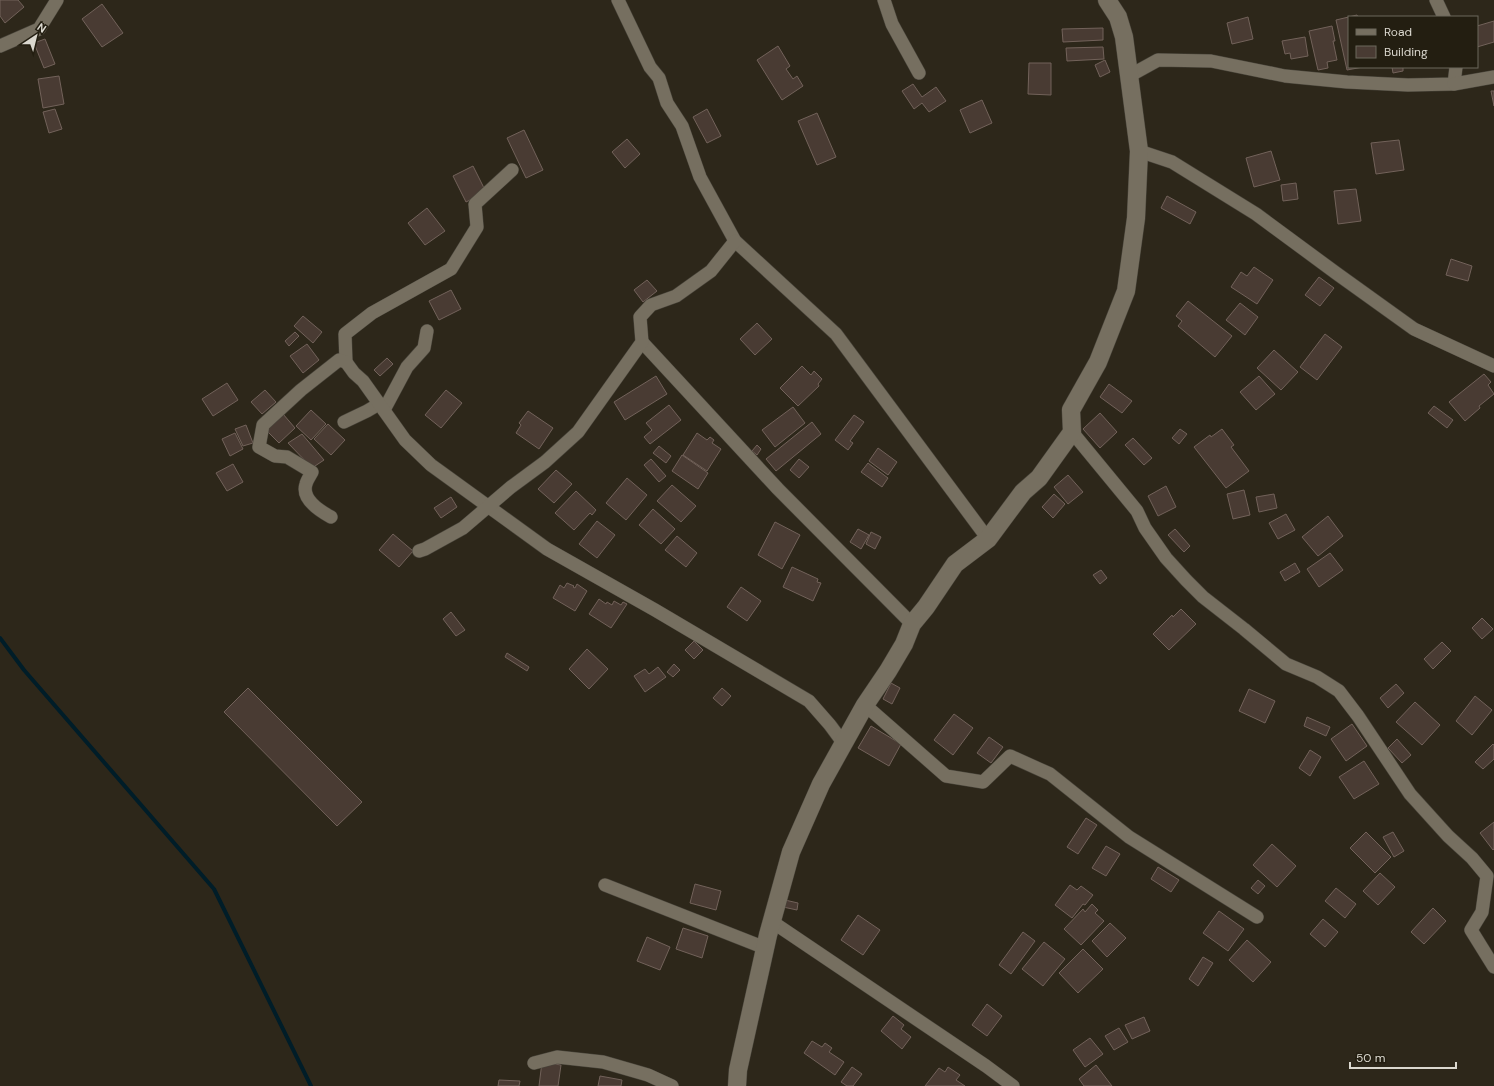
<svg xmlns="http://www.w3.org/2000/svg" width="1494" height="1086" viewBox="0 0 1494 1086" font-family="'DM Sans',sans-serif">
  <rect width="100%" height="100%" fill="#2d271a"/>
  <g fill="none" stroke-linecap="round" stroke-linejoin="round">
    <polyline stroke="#001d28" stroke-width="4" points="0,638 24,670 214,889 311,1086"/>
  </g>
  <g fill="#493b33" stroke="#72625a">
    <polygon points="0,0 18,0 24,7 5,23 0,16"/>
    <polygon points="102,4 123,33 102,47 82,19"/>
    <polygon points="1357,15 1358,17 1349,17 1349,67 1363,67 1347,70 1336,20"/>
    <polygon points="1248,17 1253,39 1232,44 1227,23"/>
    <polygon points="1494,21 1494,42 1477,47 1477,26"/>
    <polygon points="1332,26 1335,41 1333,41 1337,60 1327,62 1328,68 1318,70 1309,31"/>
    <polygon points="1103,28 1103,40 1063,42 1062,29"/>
    <polygon points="1305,37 1308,56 1291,59 1290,53 1285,54 1282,41"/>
    <polygon points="45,39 55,64 44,68 34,43"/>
    <polygon points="778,46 790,66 786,69 793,79 797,76 803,86 782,100 757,60"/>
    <polygon points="1103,47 1104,59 1067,61 1066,48"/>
    <polygon points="1105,60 1110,72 1100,77 1095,65"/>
    <polygon points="1029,63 1051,63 1051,95 1028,94"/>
    <polygon points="1392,67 1403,67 1403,71 1393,73"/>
    <polygon points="59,76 64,104 43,108 38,79"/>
    <polygon points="913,84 922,97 936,87 946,101 929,112 922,103 914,109 902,91"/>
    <polygon points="1491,91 1494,91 1494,106"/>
    <polygon points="982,100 992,123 970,133 960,110"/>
    <polygon points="55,109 62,129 49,133 43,112"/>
    <polygon points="707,109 721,136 707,143 693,117"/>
    <polygon points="817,113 836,157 817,165 798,121"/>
    <polygon points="524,130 543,170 526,178 507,138"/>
    <polygon points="627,139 640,154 625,168 612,152"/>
    <polygon points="1399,140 1404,170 1376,174 1371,143"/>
    <polygon points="1271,151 1280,180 1254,187 1246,158"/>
    <polygon points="473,166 486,192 466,202 453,176"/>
    <polygon points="1296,183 1298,199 1283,201 1281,185"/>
    <polygon points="1356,189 1361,221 1338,224 1334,191"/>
    <polygon points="1167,196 1196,212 1190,224 1161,208"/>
    <polygon points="427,208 445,231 425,245 408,223"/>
    <polygon points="1451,259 1472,266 1468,281 1446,275"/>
    <polygon points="1254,267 1273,280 1257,304 1231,287 1241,272 1247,276"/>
    <polygon points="1319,277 1334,288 1320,306 1305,295"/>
    <polygon points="647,280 657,291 643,302 634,290"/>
    <polygon points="451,290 461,309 439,320 429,301"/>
    <polygon points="1188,301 1232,336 1215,357 1178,326 1182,321 1176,316"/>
    <polygon points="1240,303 1258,317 1245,335 1226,320"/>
    <polygon points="303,316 322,332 313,343 294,326"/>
    <polygon points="757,323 772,339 755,355 740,339"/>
    <polygon points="295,332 299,336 289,346 285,341"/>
    <polygon points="1325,334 1342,347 1317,380 1300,367"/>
    <polygon points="307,344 319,360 303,373 290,356"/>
    <polygon points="1274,350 1298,372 1281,390 1257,368"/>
    <polygon points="387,358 393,364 380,376 374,370"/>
    <polygon points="802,366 811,375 814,371 822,379 818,384 819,386 798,406 780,388"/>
    <polygon points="1484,374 1491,382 1488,385 1494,394 1479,406 1480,408 1465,421 1449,402"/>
    <polygon points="656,376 667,394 625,420 614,402"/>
    <polygon points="1259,376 1275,394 1256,410 1240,392"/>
    <polygon points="227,383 238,400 213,416 202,399"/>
    <polygon points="1109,384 1132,401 1122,413 1100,397"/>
    <polygon points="265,390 276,402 262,414 251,402"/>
    <polygon points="446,390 462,403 441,428 425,415"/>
    <polygon points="669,405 681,420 650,444 644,437 652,430 646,423"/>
    <polygon points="1434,406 1453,420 1447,428 1428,413"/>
    <polygon points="793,407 805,423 775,447 762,430"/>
    <polygon points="311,410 326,424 311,440 296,426"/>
    <polygon points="528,411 553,428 539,449 516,433 521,425 519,423"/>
    <polygon points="1100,413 1117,432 1100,448 1083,429"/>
    <polygon points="283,414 295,428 279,443 266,430"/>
    <polygon points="854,415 864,422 850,441 853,443 848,450 835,440"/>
    <polygon points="812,422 821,434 776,471 766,459"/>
    <polygon points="328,424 345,440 331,455 314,439"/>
    <polygon points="246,425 253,443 243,446 235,429"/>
    <polygon points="1180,429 1187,434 1179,444 1172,438"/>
    <polygon points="1222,429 1234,445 1231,447 1249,471 1226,488 1194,447 1210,435 1211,437"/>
    <polygon points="235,433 243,449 230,456 222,439"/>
    <polygon points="697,433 707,440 710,437 714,440 712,443 721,449 707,471 683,455"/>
    <polygon points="302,434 324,460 312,468 288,443"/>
    <polygon points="1133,438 1152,458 1144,465 1125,445"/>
    <polygon points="757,445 761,449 757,455 752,451"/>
    <polygon points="659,446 671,456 666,463 653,453"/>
    <polygon points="878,448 897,462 888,475 869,461"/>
    <polygon points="682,455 708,473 698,489 672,471"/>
    <polygon points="651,459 666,476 659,482 644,465"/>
    <polygon points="799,459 809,467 799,478 790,470"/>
    <polygon points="868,463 888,478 882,487 861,472"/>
    <polygon points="233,464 243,482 227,491 216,473"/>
    <polygon points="556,470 572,484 554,503 538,489"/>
    <polygon points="1068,475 1083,492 1068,504 1054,487"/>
    <polygon points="627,478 647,495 626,520 606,503"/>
    <polygon points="672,485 696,506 681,522 657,501"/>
    <polygon points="1166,486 1176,507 1158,516 1148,496"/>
    <polygon points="1244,490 1250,515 1233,519 1227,494"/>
    <polygon points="576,491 596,510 592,515 590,513 574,530 555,513"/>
    <polygon points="1054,494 1065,504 1053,518 1042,507"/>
    <polygon points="1274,494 1277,508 1259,512 1256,497"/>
    <polygon points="451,497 457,507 441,518 434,508"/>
    <polygon points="653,509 675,529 661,544 639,525"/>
    <polygon points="1286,514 1295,530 1278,539 1269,523"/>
    <polygon points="1328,516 1343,536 1318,556 1302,537"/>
    <polygon points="597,521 615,535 597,558 579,544"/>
    <polygon points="775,522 800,535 782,569 758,555"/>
    <polygon points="858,529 869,535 861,549 850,542"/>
    <polygon points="1175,529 1190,546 1184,552 1168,535"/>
    <polygon points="871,532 881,537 875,549 866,544"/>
    <polygon points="393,534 413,551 399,567 379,550"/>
    <polygon points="677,536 697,553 686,567 665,550"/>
    <polygon points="1330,553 1343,570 1319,587 1307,569"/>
    <polygon points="1295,563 1300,572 1285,581 1280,572"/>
    <polygon points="792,567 818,579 817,582 821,583 813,601 783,587"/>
    <polygon points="1101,570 1107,578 1100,584 1093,575"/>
    <polygon points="567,583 574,586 573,587 575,588 577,584 587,591 575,611 553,598 560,585 564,588"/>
    <polygon points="741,587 761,601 747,621 727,607"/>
    <polygon points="599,599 606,604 607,602 612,605 614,601 621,605 623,602 627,604 611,628 589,614"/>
    <polygon points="1181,609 1196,624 1169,650 1153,634 1172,615 1173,617"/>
    <polygon points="451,612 465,630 456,636 443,619"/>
    <polygon points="1482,618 1493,629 1482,639 1472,628"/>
    <polygon points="694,641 703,650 694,659 685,650"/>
    <polygon points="1442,642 1451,651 1433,669 1424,659"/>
    <polygon points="587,649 608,669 589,689 569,669"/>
    <polygon points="507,653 529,667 527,671 505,657"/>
    <polygon points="674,664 680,670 673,677 667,672"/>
    <polygon points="658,667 666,677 645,692 634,676 645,669 649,674"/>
    <polygon points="891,683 900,688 892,704 883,699"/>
    <polygon points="1396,684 1404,693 1388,708 1380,698"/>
    <polygon points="248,688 362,802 337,826 224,712"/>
    <polygon points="722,688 731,696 722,706 713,698"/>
    <polygon points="1249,689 1275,701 1265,723 1239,711"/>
    <polygon points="1475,696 1492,710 1472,735 1456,721"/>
    <polygon points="1415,702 1440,725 1422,745 1396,722"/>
    <polygon points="954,714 973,728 953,755 934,740"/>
    <polygon points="1307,717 1330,727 1326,736 1304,726"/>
    <polygon points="1352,724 1367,746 1346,761 1331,739"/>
    <polygon points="871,726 901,744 889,766 858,748"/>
    <polygon points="989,737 1003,747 991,763 977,753"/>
    <polygon points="1397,739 1411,755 1402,763 1388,748"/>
    <polygon points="1493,744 1494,745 1494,759 1483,769 1475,762"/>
    <polygon points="1310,750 1321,757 1310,776 1299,768"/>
    <polygon points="1364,761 1379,784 1354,799 1339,777"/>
    <polygon points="1086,818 1097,825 1078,854 1067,847"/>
    <polygon points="1494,822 1494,849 1493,850 1480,833"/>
    <polygon points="1366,832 1391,857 1375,873 1350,848"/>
    <polygon points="1393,832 1404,851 1394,857 1383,837"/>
    <polygon points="1272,844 1296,866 1277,887 1253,865"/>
    <polygon points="1106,846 1120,854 1106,876 1092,868"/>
    <polygon points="1158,867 1179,880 1171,892 1151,879"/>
    <polygon points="1380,873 1395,887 1378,905 1363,891"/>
    <polygon points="1258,880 1265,886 1258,894 1251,888"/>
    <polygon points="695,884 721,891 716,910 690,903"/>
    <polygon points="1070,885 1077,890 1081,886 1093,895 1085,905 1083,904 1072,918 1055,905"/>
    <polygon points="1336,888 1356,904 1345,918 1325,901"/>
    <polygon points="785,900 798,903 797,910 783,907"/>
    <polygon points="1092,904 1098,910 1095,913 1104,921 1081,945 1064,929 1083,909 1085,912"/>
    <polygon points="1433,908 1446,921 1424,944 1411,932"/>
    <polygon points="1219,911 1244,929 1228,951 1203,933"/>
    <polygon points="858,915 880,930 863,955 841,940"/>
    <polygon points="1323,919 1338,932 1325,947 1310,934"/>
    <polygon points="1110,923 1126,938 1107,957 1092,941"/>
    <polygon points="683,928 708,936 702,958 676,949"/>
    <polygon points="1023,932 1035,941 1011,974 999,965"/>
    <polygon points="647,937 670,947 660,970 637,961"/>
    <polygon points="1247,940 1271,962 1253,982 1229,960"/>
    <polygon points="1044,942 1065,959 1043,986 1022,969"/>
    <polygon points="1083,949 1103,969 1078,993 1059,973"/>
    <polygon points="1203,957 1213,963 1198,986 1189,979"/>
    <polygon points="987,1004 1002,1016 987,1036 972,1025"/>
    <polygon points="893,1016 904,1025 901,1029 911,1037 902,1049 881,1031"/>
    <polygon points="1144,1017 1150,1031 1132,1039 1125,1025"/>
    <polygon points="1119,1028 1128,1042 1114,1050 1105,1036"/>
    <polygon points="1090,1038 1103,1054 1085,1067 1073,1050"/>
    <polygon points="812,1041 822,1047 825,1043 832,1048 829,1052 844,1062 835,1075 804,1053"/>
    <polygon points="542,1062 561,1065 558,1086 539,1086"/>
    <polygon points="1096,1065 1112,1086 1084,1086 1079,1079"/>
    <polygon points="852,1067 862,1074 853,1086 847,1086 841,1082"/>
    <polygon points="948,1067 960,1075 956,1080 965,1086 925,1086 939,1068 945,1072"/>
    <polygon points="600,1076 622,1080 621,1086 598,1086"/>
    <polygon points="499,1080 520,1081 519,1086 498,1086"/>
  </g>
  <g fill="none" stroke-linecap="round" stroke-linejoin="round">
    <defs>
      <g id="street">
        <polyline points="618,0 650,67 659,78 667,103 682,126 700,177 735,241 836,334 988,539"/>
        <polyline points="884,0 892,24 919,73"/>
        <polyline points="1436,0 1444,17"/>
        <polyline points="0,46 39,29 57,0"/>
        <polyline points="1129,76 1158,60 1211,61 1285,76 1347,82 1408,85 1454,84 1456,67"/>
        <polyline points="1454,84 1494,77"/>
        <polyline points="1139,151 1172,162 1256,214 1336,273 1414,329 1494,366"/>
        <polyline points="642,342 778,489 912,624"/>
        <polyline points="346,362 345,334 372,313 451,269 477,227 475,204 512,170"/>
        <polyline points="384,410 407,367 424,348 427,331"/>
        <polyline points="344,422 367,411 379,404"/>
        <polyline points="1072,432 1137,511 1145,528 1166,558 1186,580 1203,597 1244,629 1286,664 1317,677 1339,691 1358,716 1410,794 1448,836 1472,858 1487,876 1482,912 1471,930 1494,967"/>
        <path d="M331,517c-11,-6 -30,-18 -25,-33 1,-4 4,-8 6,-12l-25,-15 -12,-1 -16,-9 4,-22 38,-35 38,-30 7,2 8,11 9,8 42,59 26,25 116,84 108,61 154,91 21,24 14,19"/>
        <polyline points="419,551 425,549 463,528 511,487 545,462 578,432 642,342 640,317 651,305 676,296 711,271 735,241"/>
        <polyline points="865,705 946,776 983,782 1010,756 1050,774 1129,837 1257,917"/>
        <polyline points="605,885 765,948"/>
        <polyline points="771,921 986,1066 1013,1086"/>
        <polyline points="534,1063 557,1057 603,1062 648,1075 672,1086"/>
      </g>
      <polyline id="secondary" points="737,1086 738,1070 768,935 791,852 821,784 865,705 888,671 904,644 912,624 926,607 955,564 988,539 1023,492 1039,478 1072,432 1071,410 1098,362 1126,291 1136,218 1139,151 1124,37 1118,17 1107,0"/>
    </defs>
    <use href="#street" stroke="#48443a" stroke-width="14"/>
    <use href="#secondary" stroke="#48443a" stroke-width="19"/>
    <use href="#street" stroke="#766f60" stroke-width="13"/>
    <use href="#secondary" stroke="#766f60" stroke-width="18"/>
  </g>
  <rect x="1348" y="16" width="130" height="52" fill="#231e11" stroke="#6d685d"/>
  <rect x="1356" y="29" width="20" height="6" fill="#766f60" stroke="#6d685d"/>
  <text x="1384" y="36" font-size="12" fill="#dbd8cf">Road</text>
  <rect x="1356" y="46" width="20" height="12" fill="#493b33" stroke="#6d685d"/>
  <text x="1384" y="56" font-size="12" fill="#dbd8cf">Building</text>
  <g transform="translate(36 36) rotate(35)" stroke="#231e11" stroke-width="3" paint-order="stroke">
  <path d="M0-3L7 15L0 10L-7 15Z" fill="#dbd8cf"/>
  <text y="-6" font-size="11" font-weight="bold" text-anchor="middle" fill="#dbd8cf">N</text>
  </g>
  <path d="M1350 1062v6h106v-6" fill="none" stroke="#dbd8cf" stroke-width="2"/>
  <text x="1356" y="1062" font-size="12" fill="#dbd8cf" stroke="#231e11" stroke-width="3" paint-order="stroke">50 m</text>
</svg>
